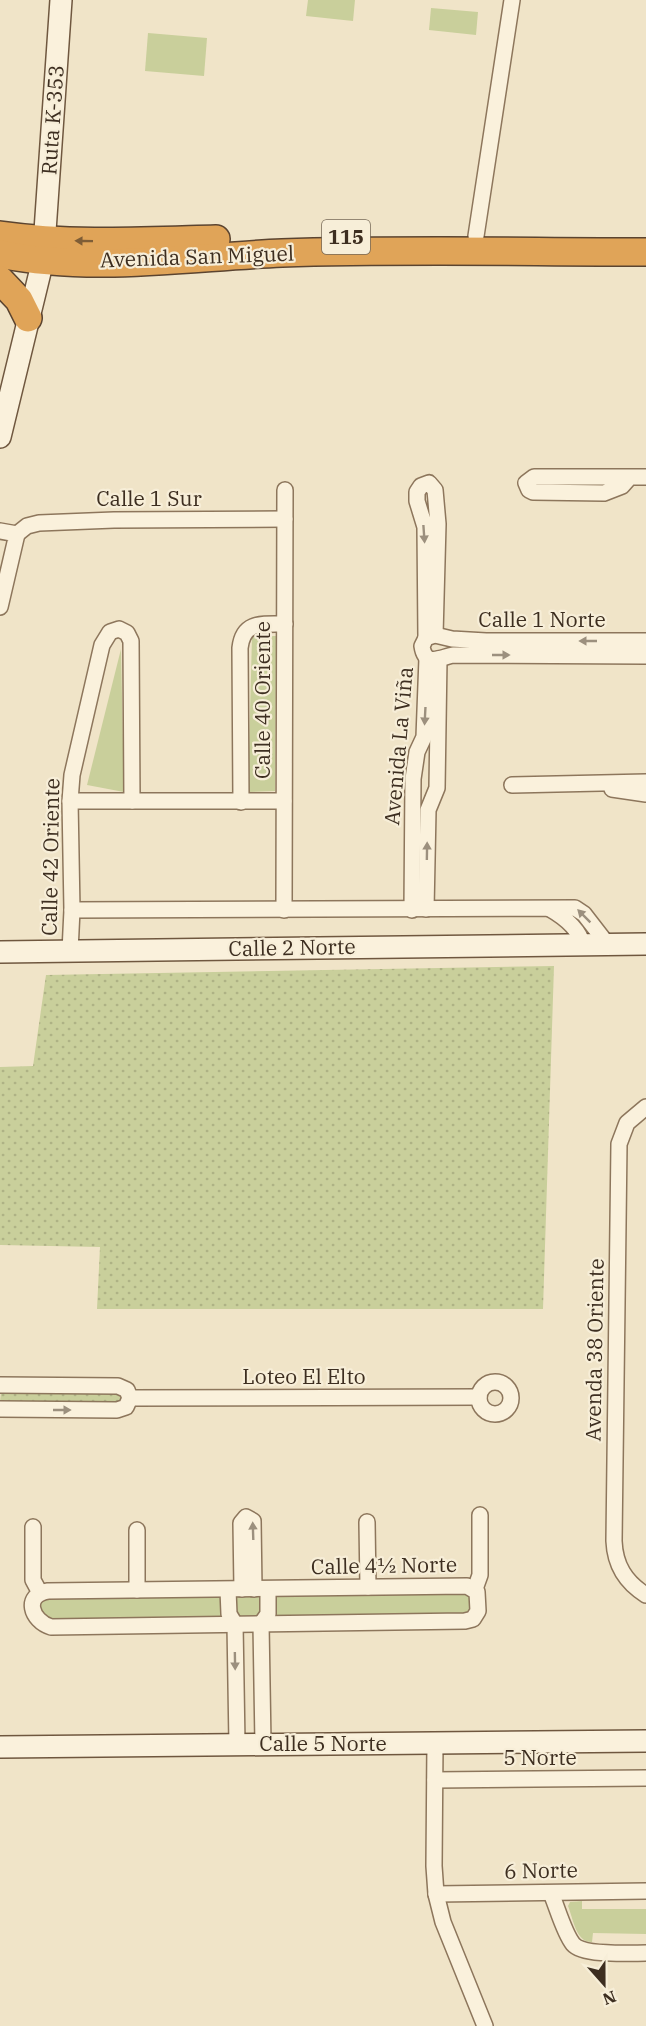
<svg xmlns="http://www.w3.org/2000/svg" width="646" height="2026" viewBox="0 0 646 2026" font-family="'IBM Plex Serif',serif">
  <defs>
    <pattern id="grass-dots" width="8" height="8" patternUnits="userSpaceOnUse" patternTransform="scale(1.5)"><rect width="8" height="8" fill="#c9cf9b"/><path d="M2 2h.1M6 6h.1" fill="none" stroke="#aeb285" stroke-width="1.8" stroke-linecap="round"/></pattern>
  </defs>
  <rect width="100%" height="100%" fill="#f0e4c8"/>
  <g fill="url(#grass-dots)">
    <polygon points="554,966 543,1309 97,1309 100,1247 0,1245 0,1067 33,1066 46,975"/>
    <polygon points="1,1392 117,1393 122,1397 120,1403 0,1402"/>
  </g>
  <g fill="#c9cf9b">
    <polygon points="308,0 355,0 353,21 306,16"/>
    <polygon points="431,8 478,12 476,35 429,30"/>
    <polygon points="148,33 207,38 204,76 145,71"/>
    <polygon points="252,636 276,636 275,791 248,792"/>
    <polygon points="121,649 124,792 87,785"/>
    <polygon points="464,1593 470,1595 473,1599 470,1614 58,1622 41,1617 39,1603 44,1597"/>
    <path d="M582,1901v8h64v25l-53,-1 -1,9c-16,1 -19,-24 -24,-36l2,-4z"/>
  </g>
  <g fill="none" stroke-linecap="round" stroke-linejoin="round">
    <defs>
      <g id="street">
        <polyline points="476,236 512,0"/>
        <polyline points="630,477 622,486 604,493 533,492 529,490 526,483 534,477 646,477"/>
        <polyline points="0,531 17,534 0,607"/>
        <polyline points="17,534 27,526 39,523 114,520 285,519"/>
        <polyline points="426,638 425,527 417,501 417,492 421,486 429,483 435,490 438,524 435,635"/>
        <path d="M646,641h-160l-34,-2 -17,-4 -9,3 -4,8c3,21 17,12 31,9l193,1"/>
        <polyline points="512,785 646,782"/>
        <polyline points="612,789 646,794"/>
        <polyline points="70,801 284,801"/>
        <path d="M241,802l-1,-154c3,-27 22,-24 45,-24"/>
        <polyline points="426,909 428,810 437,788 439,659"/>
        <path d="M550,909c14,8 29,20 33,36"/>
        <polyline points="72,910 575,908 584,914 608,945"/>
        <polyline points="284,910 285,490"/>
        <polyline points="412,910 413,779 417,752 424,737 427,658"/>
        <polyline points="70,951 72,910 70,801 72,775 102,645 110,632 119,629 127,633 131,641 132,801"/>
        <path d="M646,1107l-19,16 -8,21 -5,397c1,24 11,41 32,54"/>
        <circle cx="495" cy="1398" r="16"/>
        <polyline points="0,1385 118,1386 127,1390 130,1398 126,1407 117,1410 0,1409"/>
        <polyline points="130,1398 479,1397"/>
        <polyline points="367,1522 368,1587"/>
        <polyline points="33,1527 33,1580 40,1593"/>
        <polyline points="137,1530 137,1590"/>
        <path d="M467,1586l10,6 1,19 -5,8 -8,2 -414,6c-20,-6 -28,-32 -3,-36z"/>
        <polyline points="242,1589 241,1523 246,1517 253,1521 254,1589"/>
        <polyline points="475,1589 480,1575 480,1515"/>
        <polyline points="228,1590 229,1614 235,1624 237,1744"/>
        <polyline points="435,1743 434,1866 436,1894 443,1922 485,2026"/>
        <polyline points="263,1744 261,1624 268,1614 268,1589"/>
        <polyline points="435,1780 646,1778"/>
        <path d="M551,1893c6,14 13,40 22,51 10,12 57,9 73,9"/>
        <polyline points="436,1894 646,1891"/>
      </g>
      <g id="secondary">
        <polyline points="0,437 43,260 61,0"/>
        <polyline points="0,952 646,944"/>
        <polyline points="0,1747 646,1741"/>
      </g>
      <g id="highway">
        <path d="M0,235c72,10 144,6 216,4"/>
        <path d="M0,254c92,19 189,3 282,-1 121,-4 243,-1 364,-1"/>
        <polyline points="0,280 19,300 28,318"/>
      </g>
    </defs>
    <use href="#street" stroke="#8d765c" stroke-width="18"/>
    <use href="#secondary" stroke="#6f573f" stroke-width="24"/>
    <use href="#highway" stroke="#5b4430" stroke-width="30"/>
    <use href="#street" stroke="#faf1dc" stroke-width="15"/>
    <use href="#secondary" stroke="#faf1dc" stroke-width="21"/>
    <use href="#highway" stroke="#e0a458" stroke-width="27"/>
  </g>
  <defs><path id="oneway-solid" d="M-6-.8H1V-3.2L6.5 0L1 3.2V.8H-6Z" transform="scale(1.5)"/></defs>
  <use fill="#7e5d36" href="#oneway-solid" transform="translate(84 241) rotate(-179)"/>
  <g fill="#9c907e">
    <use href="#oneway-solid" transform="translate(424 534) rotate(86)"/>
    <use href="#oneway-solid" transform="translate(588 641) rotate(-180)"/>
    <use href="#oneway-solid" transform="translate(501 655)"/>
    <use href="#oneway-solid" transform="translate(425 716) rotate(93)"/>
    <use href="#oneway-solid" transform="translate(427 851) rotate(-89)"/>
    <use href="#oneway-solid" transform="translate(584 916) rotate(-135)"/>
    <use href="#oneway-solid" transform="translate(62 1410)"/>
    <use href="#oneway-solid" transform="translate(253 1531) rotate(-92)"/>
    <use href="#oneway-solid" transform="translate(235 1661) rotate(89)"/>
  </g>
  <g text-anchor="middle" stroke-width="4.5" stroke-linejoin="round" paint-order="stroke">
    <rect fill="#f7eed8" stroke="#756857" stroke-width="1.5" x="322" y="220" width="48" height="34" rx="4.5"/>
    <g font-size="20" font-weight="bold" fill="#3d2e20">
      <text x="346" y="244">115</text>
    </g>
    <g font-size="21" fill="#3d2e20" stroke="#f7eed8">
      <text transform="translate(53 120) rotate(-86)" y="7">Ruta K-353</text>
      <text transform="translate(197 257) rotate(-2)" y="7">Avenida San Miguel</text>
      <text x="149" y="506">Calle 1 Sur</text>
      <text x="542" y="627">Calle 1 Norte</text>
      <text transform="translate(263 700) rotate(-90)" y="7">Calle 40 Oriente</text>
      <text transform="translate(399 746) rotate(-85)" y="7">Avenida La Viña</text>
      <text transform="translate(51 857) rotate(-89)" y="7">Calle 42 Oriente</text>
      <text transform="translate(292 948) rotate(-1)" y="7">Calle 2 Norte</text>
      <text transform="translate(595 1350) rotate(-89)" y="7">Avenda 38 Oriente</text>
      <text x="304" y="1384">Loteo El Elto</text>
      <text transform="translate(384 1566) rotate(-1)" y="7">Calle 4½ Norte</text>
      <text x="323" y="1751">Calle 5 Norte</text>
      <text x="540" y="1765">5 Norte</text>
      <text transform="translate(541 1871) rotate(-1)" y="7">6 Norte</text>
    </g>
  </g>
  <g transform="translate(604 1984) rotate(159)" stroke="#f7eed8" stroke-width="4.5" paint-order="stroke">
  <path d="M0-4.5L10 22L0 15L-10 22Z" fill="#3d2e20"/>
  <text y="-9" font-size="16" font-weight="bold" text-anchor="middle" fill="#3d2e20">N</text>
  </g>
</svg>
